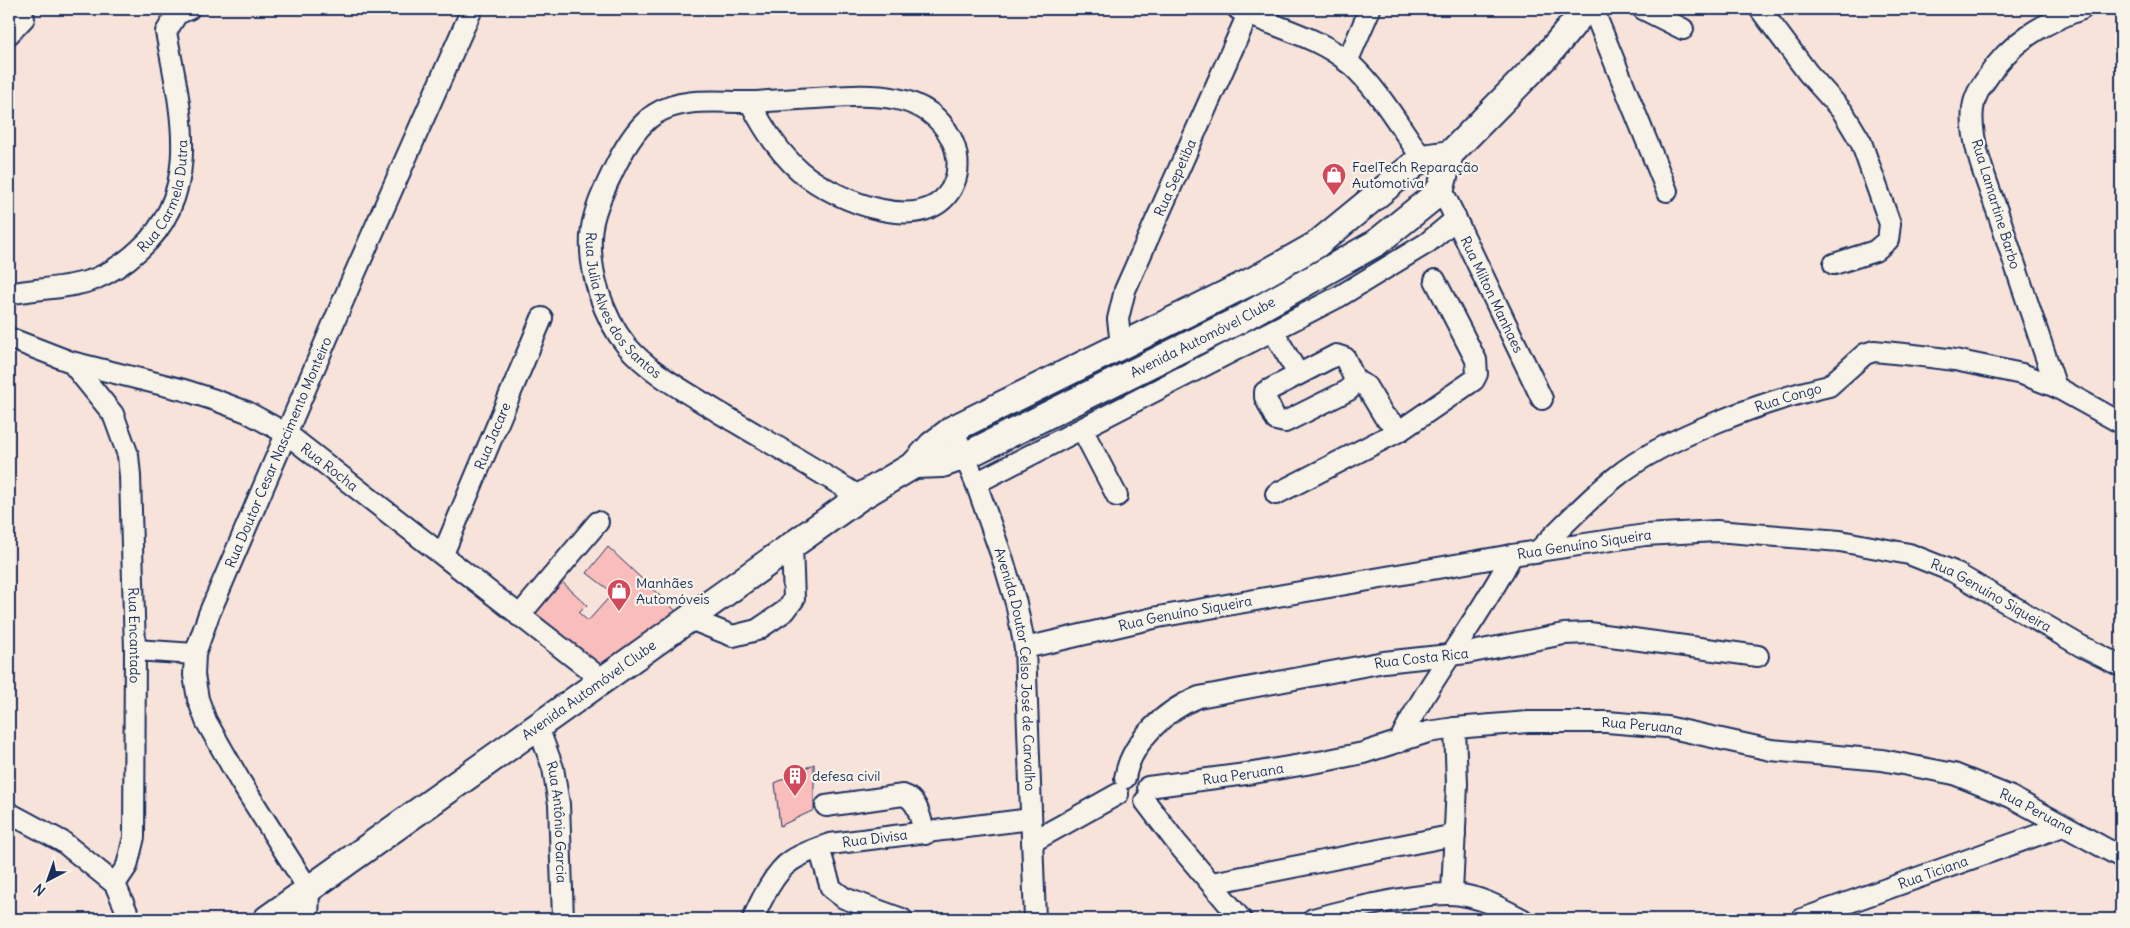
<svg xmlns="http://www.w3.org/2000/svg" width="2130" height="928" viewBox="0 0 2130 928" font-family="Delius,sans-serif">
  <rect width="100%" height="100%" fill="#f8e3db"/>
  <filter id="ink" filterUnits="userSpaceOnUse"><feTurbulence type="fractalNoise" baseFrequency=".02" numOctaves="2"/><feDisplacementMap in="SourceGraphic" scale="10" xChannelSelector="R" yChannelSelector="G"/><feConvolveMatrix kernelMatrix="1 2 1 2 8 2 1 2 1" color-interpolation-filters="sRGB"/></filter>
  <g filter="url(#ink)">
    <g fill="#f9bdbc" stroke="#1b2f5e">
      <polygon points="608,547 677,612 601,669 530,612 560,580 587,605 579,613 588,621 613,593 587,573"/>
      <polygon points="814,764 814,810 780,826 775,783"/>
    </g>
    <g fill="none" stroke-linecap="round" stroke-linejoin="round">
      <defs>
        <g id="minor">
          <path d="M1238,9c35,18 79,27 110,53 30,26 52,65 74,96"/>
          <polyline points="1593,9 1667,191"/>
          <polyline points="1643,9 1683,29"/>
          <polyline points="1760,9 1808,73 1843,112 1861,142 1890,224 1888,240 1875,251 1834,264"/>
          <polyline points="9,34 24,18"/>
          <polyline points="1347,62 1370,9"/>
          <path id="s1" d="M750,102c13,26 28,50 51,70 34,28 129,69 153,11 6,-14 4,-31 -3,-45 -25,-50 -87,-43 -135,-40 -21,1 -43,3 -64,4 -32,1 -68,-6 -97,12 -17,11 -30,33 -39,51 -10,21 -24,47 -25,71 -2,36 12,81 35,109 25,29 62,48 94,68 47,28 94,55 140,84"/>
          <path id="s2" d="M1441,188l101,211"/>
          <path id="s3" d="M9,294c28,-6 59,-5 86,-15 17,-7 31,-17 44,-29 65,-57 41,-144 27,-218l11,-18 12,-5"/>
          <polyline points="1273,331 1298,374"/>
          <path id="s4" d="M9,338l62,24 113,28 31,10 32,12 40,22 317,247"/>
          <path id="s5" d="M1121,345l-3,-26 7,-29 123,-276"/>
          <polygon points="1336,355 1345,358 1355,380 1349,390 1285,422 1276,420 1265,397 1265,392"/>
          <path id="s6" d="M71,362l42,52 15,41 2,21 5,174 -1,187 -7,29 -12,18 15,35"/>
          <polyline points="1355,380 1366,386 1384,416 1401,430 1474,380 1477,374 1476,360 1435,280"/>
          <path d="M2056,387c-19,-56 -38,-112 -56,-168 -11,-32 -31,-77 -27,-110 1,-12 7,-21 14,-31 23,-36 56,-55 95,-69"/>
          <path id="s7" d="M953,429l23,54 27,77 13,43 9,45 10,271"/>
          <polyline points="1082,429 1117,496"/>
          <polyline points="976,483 1340,296 1427,243 1456,219"/>
          <polyline points="1276,494 1401,430"/>
          <path id="s8" d="M1536,553c26,-26 51,-53 80,-76 49,-40 151,-77 213,-91l36,-32 9,-3 40,4 41,5 67,14 34,13 65,36"/>
          <path id="s9" d="M443,554l99,-236"/>
          <polyline points="519,616 598,522"/>
          <polyline points="690,619 733,636 757,630 785,611 794,599 792,546"/>
          <path id="s10" d="M1025,648l133,-31 354,-62 133,-20 71,-4 124,10 69,13 43,17 129,75 40,20"/>
          <polyline points="135,650 195,654"/>
          <path id="s11" d="M538,727l15,41 6,36 4,115"/>
          <path d="M1399,742c32,-66 80,-122 113,-187"/>
          <path id="s12" d="M1125,778c6,-36 40,-68 74,-81l185,-35 83,-9 97,-19 25,-1 169,23"/>
          <path id="s13" d="M1148,787l105,-14 71,-12 39,-8 65,-21 27,-4 73,-6h79l60,5 104,23 111,10 72,14 57,23 110,60"/>
          <polyline points="1145,801 1176,842 1241,919"/>
          <path d="M826,806l77,-11c16,5 17,24 22,39"/>
          <polyline points="9,813 63,842 115,884"/>
          <polyline points="1032,842 1118,794"/>
          <polyline points="819,848 831,888 844,898 902,919"/>
          <polyline points="1212,883 1455,835"/>
          <polyline points="1452,893 1457,784 1455,728"/>
          <path id="s14" d="M308,919l1,-29 -69,-109 -34,-60 -8,-22 -4,-24 1,-21 14,-40 143,-334 120,-271"/>
          <path id="s15" d="M753,919c7,-17 22,-48 38,-58 11,-8 27,-13 39,-17l201,-25"/>
          <path d="M1313,919c33,-9 117,-30 148,-24 23,3 41,14 61,24"/>
          <path id="s16" d="M1802,919l261,-93"/>
        </g>
        <g id="major">
          <path id="s17" d="M914,465l28,-1 23,-8 276,-137 135,-76 56,-45 9,-10 9,-34 99,-101 37,-44"/>
          <path id="s18" d="M267,919l593,-422 54,-32 18,-20 21,-16 301,-149 62,-35 106,-87 28,-4"/>
        </g>
      </defs>
      <use href="#minor" stroke="#1b2f5e" stroke-width="24"/>
      <use href="#major" stroke="#1b2f5e" stroke-width="30"/>
      <use href="#minor" stroke="#f7f3e8" stroke-width="20"/>
      <use href="#major" stroke="#f7f3e8" stroke-width="26"/>
    </g>
  </g>
  <defs>
    <symbol id="shop-pin" viewBox="-11 -11 22 30"><path d="M0 17L-7.5 6A9.5 9.5 0 1 1 7.5 6Z" fill="#d1495b" stroke="#f7f3e8"/><path d="M-5-2.5h2.3a2.7 3.5 0 0 1 5.4 0H5L5.5 6h-11ZM-1.5-2.5h3a1.5 2.3 0 0 0-3 0Z" fill="#fff"/></symbol>
    <symbol id="building-pin" viewBox="-11 -11 22 30"><path d="M0 17L-7.5 6A9.5 9.5 0 1 1 7.5 6Z" fill="#d1495b" stroke="#f7f3e8"/><path d="M-4-6H4V6H1V3H-1V6H-4ZM-2.5-4.3h1.7v1.8h-1.7ZM.8-4.3h1.7v1.8H.8ZM-2.5-1h1.7V.8h-1.7ZM.8-1h1.7V.8H.8Z" fill="#fff"/></symbol>
  </defs>
  <g fill-rule="evenodd">
    <use href="#shop-pin" x="1320" y="161" width="28" height="38"/>
    <use href="#shop-pin" x="605" y="577" width="28" height="38"/>
    <use href="#building-pin" x="781" y="762" width="28" height="38"/>
  </g>
  <g text-anchor="middle" stroke-width="4.5" stroke-linejoin="round" paint-order="stroke">
    <g font-size="14" fill="#1b2f5e" stroke="#f7f3e8" text-anchor="start">
      <text x="1352" y="172">FaelTech Reparação<tspan x="1352" dy="16">Automotiva</tspan></text>
      <text x="636" y="588">Manhães<tspan x="636" dy="16">Automóveis</tspan></text>
      <text x="812" y="781">defesa civil</text>
    </g>
    <g font-size="14" fill="#1b2f5e" stroke="#f7f3e8">
      <text dy="5" stroke="none"><textPath href="#s5" startOffset="179">Rua Sepetiba</textPath></text>
      <text dy="5" stroke="none"><textPath href="#s3" startOffset="202">Rua Carmela Dutra</textPath></text>
      <text transform="translate(1996 204) rotate(73)" y="5">Rua Lamartine Barbo</text>
      <text dy="5" stroke="none"><textPath href="#s2" startOffset="118">Rua Milton Manhaes</textPath></text>
      <text dy="5" stroke="none"><textPath href="#s1" startOffset="841">Rua Julia Alves dos Santos</textPath></text>
      <text dy="5" stroke="none"><textPath href="#s17" startOffset="318">Avenida Automóvel Clube</textPath></text>
      <text dy="5" stroke="none"><textPath href="#s8" startOffset="301">Rua Congo</textPath></text>
      <text dy="5" stroke="none"><textPath href="#s9" startOffset="128">Rua Jacare</textPath></text>
      <text dy="5" stroke="none"><textPath href="#s14" startOffset="514">Rua Doutor Cesar Nascimento Monteiro</textPath></text>
      <text dy="5" stroke="none"><textPath href="#s4" startOffset="349">Rua Rocha</textPath></text>
      <text dy="5" stroke="none"><textPath href="#s10" startOffset="569">Rua Genuíno Siqueira</textPath></text>
      <text dy="5" stroke="none"><textPath href="#s10" startOffset="988">Rua Genuíno Siqueira</textPath></text>
      <text dy="5" stroke="none"><textPath href="#s10" startOffset="164">Rua Genuíno Siqueira</textPath></text>
      <text dy="5" stroke="none"><textPath href="#s6" startOffset="291">Rua Encantado</textPath></text>
      <text dy="5" stroke="none"><textPath href="#s12" startOffset="340">Rua Costa Rica</textPath></text>
      <text dy="5" stroke="none"><textPath href="#s7" startOffset="251">Avenida Doutor Celso José de Carvalho</textPath></text>
      <text dy="5" stroke="none"><textPath href="#s18" startOffset="395">Avenida Automóvel Clube</textPath></text>
      <text dy="5" stroke="none"><textPath href="#s13" startOffset="501">Rua Peruana</textPath></text>
      <text dy="5" stroke="none"><textPath href="#s13" startOffset="96">Rua Peruana</textPath></text>
      <text dy="5" stroke="none"><textPath href="#s13" startOffset="908">Rua Peruana</textPath></text>
      <text dy="5" stroke="none"><textPath href="#s11" startOffset="98">Rua Antônio Garcia</textPath></text>
      <text dy="5" stroke="none"><textPath href="#s15" startOffset="158">Rua Divisa</textPath></text>
      <text dy="5" stroke="none"><textPath href="#s16" startOffset="139">Rua Ticiana</textPath></text>
    </g>
  </g>
  <rect width="2130" height="928" fill="none" stroke="#f7f3e8" stroke-width="30"/>
  <rect x="15" y="15" width="2100" height="898" fill="none" stroke="#1b2f5e" stroke-width="2" filter="url(#ink)"/>
  <g transform="translate(48 880) rotate(221)" stroke="#f7f3e8" stroke-width="4" paint-order="stroke">
  <path d="M0-4L9 19L0 12L-9 19Z" fill="#1b2f5e"/>
  <text y="-8" font-size="14" font-weight="bold" text-anchor="middle" fill="#1b2f5e">N</text>
  </g>
</svg>
